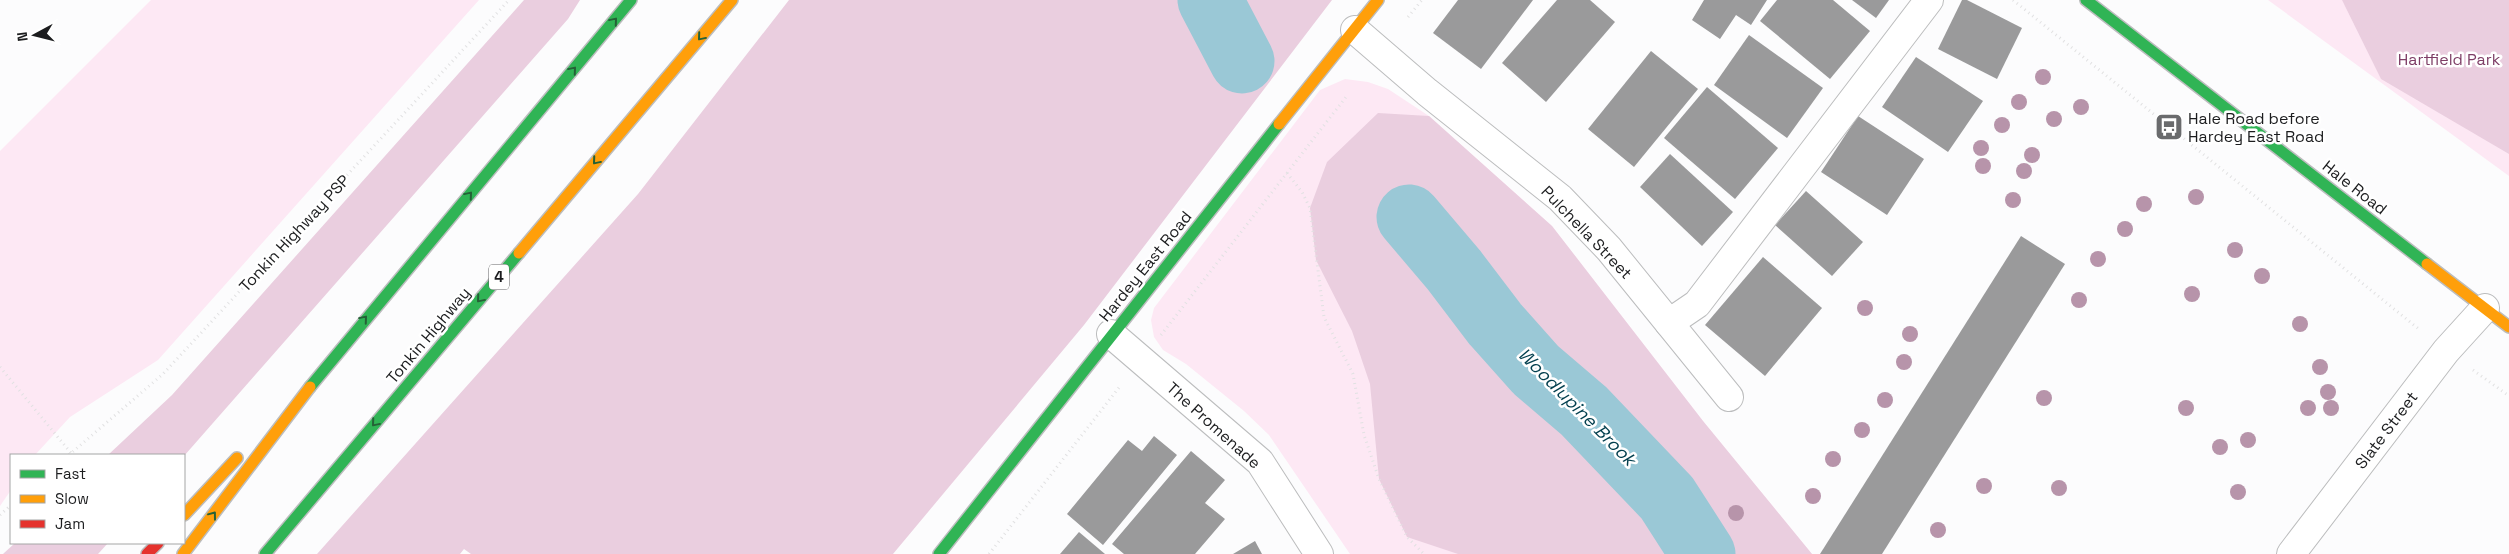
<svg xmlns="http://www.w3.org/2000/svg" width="2509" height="554" viewBox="0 0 2509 554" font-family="'Space Grotesk',sans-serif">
  <rect width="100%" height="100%" fill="#fcfcfd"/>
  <g fill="#fde8f4">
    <polygon points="151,0 479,0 158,360 70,417 35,455 11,455 11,490 0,506 0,151"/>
    <polygon points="2268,0 2509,0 2509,176"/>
    <polygon points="1345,79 1368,82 1388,89 1429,116 1552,226 1703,421 1812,554 1350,554 1269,435 1244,411 1186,364 1163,350 1154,337 1151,320 1154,308 1320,90"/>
  </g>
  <g fill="#eacedf">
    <polygon points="524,0 580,0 568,19 184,456 108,455 172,395"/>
    <polygon points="789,0 1332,0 1084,325 893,554 471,554 464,549 460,554 317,554 638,194"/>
    <polygon points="2342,0 2509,0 2509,154 2381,79"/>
    <polygon points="1378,113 1429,116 1552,226 1703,421 1812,554 1458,554 1407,537 1379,479 1370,384 1352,331 1316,260 1310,208 1327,162"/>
    <polygon points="15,543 108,543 98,554 3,554"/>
  </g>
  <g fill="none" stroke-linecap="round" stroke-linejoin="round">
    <g stroke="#9ac8d6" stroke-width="65">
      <polyline points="1210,0 1242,61"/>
      <polyline points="1409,217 1454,270 1495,324 1536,370 1584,411 1667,498 1703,554"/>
    </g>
  </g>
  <g fill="#9a9a9b">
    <polygon points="1458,0 1533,0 1481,69 1433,33"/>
    <polygon points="1557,0 1590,0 1615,22 1546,102 1502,63"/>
    <polygon points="1704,0 1767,0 1751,25 1736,15 1720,39 1692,20"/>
    <polygon points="1777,0 1833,0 1870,31 1830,79 1760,21"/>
    <polygon points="1852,0 1889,0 1876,18"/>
    <polygon points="1962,0 1967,0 2022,28 1997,79 1938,49"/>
    <polygon points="1749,35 1823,88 1787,138 1714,85"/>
    <polygon points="1651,51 1698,89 1634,167 1588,129"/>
    <polygon points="1916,57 1983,101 1948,152 1882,107"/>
    <polygon points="1707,87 1778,148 1735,199 1664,138"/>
    <polygon points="1858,116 1924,159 1887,215 1821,172"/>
    <polygon points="1670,154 1733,212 1702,246 1640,187"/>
    <polygon points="1806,191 1863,242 1832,276 1775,225"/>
    <polygon points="2021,236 2065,264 1882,554 1820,554"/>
    <polygon points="1763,257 1822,308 1765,376 1705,325"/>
    <polygon points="1154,436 1177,455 1103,545 1067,514 1128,440 1142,451"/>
    <polygon points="1191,451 1225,480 1205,503 1225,519 1195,554 1124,554 1112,544"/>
    <polygon points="1079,532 1105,554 1060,554"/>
    <polygon points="1255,541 1262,554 1233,554"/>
  </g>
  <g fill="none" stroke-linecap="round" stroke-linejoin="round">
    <defs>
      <g id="street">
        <polyline points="1355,30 1427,92 1560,198 1609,249 1729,397"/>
        <polyline points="1669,323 1697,304 1929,0"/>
        <polyline points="1111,334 1260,462 1319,554"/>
        <polyline points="2291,554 2446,351 2485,308"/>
      </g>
      <g id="fast">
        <polyline points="2086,0 2427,264"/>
        <polyline points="310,387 631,0"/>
        <polyline points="265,554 519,253"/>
        <polyline points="939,554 1279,124"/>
      </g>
      <g id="slow">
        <polyline points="1279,124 1378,0"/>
        <polyline points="519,253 732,0"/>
        <polyline points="2427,264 2509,327"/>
        <polyline points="184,515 237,458"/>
        <polyline points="183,554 310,387"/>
      </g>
      <polyline id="jam" points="147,554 158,543"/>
    </defs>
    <use href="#street" stroke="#bcbdbe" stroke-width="30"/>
    <use href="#fast" stroke="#bcbdbe" stroke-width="14"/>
    <use href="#slow" stroke="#bcbdbe" stroke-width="14"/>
    <use href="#jam" stroke="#bcbdbe" stroke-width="14"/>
    <g stroke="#e1e1e2" stroke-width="3" stroke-dasharray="1 4" stroke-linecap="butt">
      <polyline points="2013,0 2420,330"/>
      <polyline points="1408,17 1422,0"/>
      <polyline points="1287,173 1302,192 1310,208 1324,317 1353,374 1364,435 1379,479 1407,537 1424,554"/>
      <polyline points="1161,335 1346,97"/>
      <polyline points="0,367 71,453"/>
      <polyline points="2473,370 2509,396"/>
      <polyline points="69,455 163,374 509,0"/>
      <polyline points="0,515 11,505"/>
      <polyline points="989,554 1121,385"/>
    </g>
    <use href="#street" stroke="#fff" stroke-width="28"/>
    <use href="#fast" stroke="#30b455" stroke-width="11"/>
    <use href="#slow" stroke="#ff9f0a" stroke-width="11"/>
    <use href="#jam" stroke="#e5322d" stroke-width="11"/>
  </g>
  <g fill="#b794aa">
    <circle cx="2043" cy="77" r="8"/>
    <circle cx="2019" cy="102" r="8"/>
    <circle cx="2081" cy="107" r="8"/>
    <circle cx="2054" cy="119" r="8"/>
    <circle cx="2002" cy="125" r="8"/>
    <circle cx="1981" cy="148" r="8"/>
    <circle cx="2032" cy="155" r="8"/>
    <circle cx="1983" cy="166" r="8"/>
    <circle cx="2024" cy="171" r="8"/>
    <circle cx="2196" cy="197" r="8"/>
    <circle cx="2013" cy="200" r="8"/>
    <circle cx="2144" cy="204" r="8"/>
    <circle cx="2125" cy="229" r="8"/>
    <circle cx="2235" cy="250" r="8"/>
    <circle cx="2098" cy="259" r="8"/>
    <circle cx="2262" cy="276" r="8"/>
    <circle cx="2192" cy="294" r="8"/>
    <circle cx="2079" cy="300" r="8"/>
    <circle cx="1865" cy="308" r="8"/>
    <circle cx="2300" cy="324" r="8"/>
    <circle cx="1910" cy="334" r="8"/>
    <circle cx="1904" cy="362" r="8"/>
    <circle cx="2320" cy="367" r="8"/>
    <circle cx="2328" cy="392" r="8"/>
    <circle cx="2044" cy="398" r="8"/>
    <circle cx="1885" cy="400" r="8"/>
    <circle cx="2186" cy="408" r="8"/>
    <circle cx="2308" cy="408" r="8"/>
    <circle cx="2331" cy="408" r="8"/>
    <circle cx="1862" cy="430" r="8"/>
    <circle cx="2248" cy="440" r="8"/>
    <circle cx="2220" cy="447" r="8"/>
    <circle cx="1833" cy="459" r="8"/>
    <circle cx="1984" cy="486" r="8"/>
    <circle cx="2059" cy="488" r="8"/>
    <circle cx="2238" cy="492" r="8"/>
    <circle cx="1813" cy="496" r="8"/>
    <circle cx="1736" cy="513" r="8"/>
    <circle cx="1938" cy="530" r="8"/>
  </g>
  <defs><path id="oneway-chevron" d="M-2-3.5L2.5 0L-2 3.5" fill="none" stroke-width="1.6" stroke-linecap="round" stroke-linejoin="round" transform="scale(1.25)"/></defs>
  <g stroke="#256137">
    <use href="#oneway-chevron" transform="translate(614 21) rotate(-50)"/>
    <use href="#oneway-chevron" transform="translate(701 37) rotate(130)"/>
    <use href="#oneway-chevron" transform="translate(573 70) rotate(-50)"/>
    <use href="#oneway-chevron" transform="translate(596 161) rotate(130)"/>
    <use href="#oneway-chevron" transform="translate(469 195) rotate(-50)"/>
    <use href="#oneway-chevron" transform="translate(480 299) rotate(130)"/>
    <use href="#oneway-chevron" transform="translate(364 319) rotate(-50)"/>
    <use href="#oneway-chevron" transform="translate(375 423) rotate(130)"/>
    <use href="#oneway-chevron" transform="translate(213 515) rotate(-53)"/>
  </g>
  <defs>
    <symbol id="bus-square" viewBox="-11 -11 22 22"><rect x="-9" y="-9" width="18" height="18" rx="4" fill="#6a6b6d" stroke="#fff"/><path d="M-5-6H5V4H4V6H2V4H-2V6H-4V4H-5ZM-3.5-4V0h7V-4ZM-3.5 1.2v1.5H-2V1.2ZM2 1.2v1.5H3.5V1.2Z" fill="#fff"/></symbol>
  </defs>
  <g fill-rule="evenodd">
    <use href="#bus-square" x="2153" y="111" width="32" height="32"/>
  </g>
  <g text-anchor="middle" stroke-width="5" stroke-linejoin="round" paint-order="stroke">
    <rect fill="#fff" stroke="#606162" stroke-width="1" x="489" y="264.5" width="20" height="25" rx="4"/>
    <g font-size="15" font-weight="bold" fill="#1c1d1f">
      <text x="499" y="282">4</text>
    </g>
    <g font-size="16" fill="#7e3e66" stroke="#fff">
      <text x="2449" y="65">Hartfield Park</text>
    </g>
    <g font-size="16" fill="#1c1d1f" stroke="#fff" text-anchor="start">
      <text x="2188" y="124">Hale Road before<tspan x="2188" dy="18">Hardey East Road</tspan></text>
    </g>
    <g font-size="16" fill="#1c1d1f" stroke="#fff">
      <text transform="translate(2355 187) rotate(38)" y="6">Hale Road</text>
      <text transform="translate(1587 232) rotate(46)" y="6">Pulchella Street</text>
      <text transform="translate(294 233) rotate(-47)" y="6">Tonkin Highway PSP</text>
      <text transform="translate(1145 266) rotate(-51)" y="6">Hardey East Road</text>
      <text transform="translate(428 335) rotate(-50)" y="6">Tonkin Highway</text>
      <text transform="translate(1214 425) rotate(42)" y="6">The Promenade</text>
      <text transform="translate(2386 430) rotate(-53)" y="6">Slate Street</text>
    </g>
    <g font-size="18" font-style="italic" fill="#023f4e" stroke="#fff">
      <text transform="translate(1577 407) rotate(45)" y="6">Woodlupine Brook</text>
    </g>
  </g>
  <rect x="10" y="454" width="175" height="90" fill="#ffffff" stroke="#a4a5a5"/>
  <rect x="20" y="470" width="25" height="8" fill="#30b455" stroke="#a4a5a5"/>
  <text x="55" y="479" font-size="15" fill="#1c1d1f">Fast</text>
  <rect x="20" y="495" width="25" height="8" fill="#ff9f0a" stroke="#a4a5a5"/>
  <text x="55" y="504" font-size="15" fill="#1c1d1f">Slow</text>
  <rect x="20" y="520" width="25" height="8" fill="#e5322d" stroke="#a4a5a5"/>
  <text x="55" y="529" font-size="15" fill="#1c1d1f">Jam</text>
  <g transform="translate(35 35) rotate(263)" stroke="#ffffff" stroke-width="4" paint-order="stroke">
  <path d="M0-4L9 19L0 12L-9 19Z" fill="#1c1d1f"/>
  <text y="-8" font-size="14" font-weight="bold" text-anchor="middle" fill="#1c1d1f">N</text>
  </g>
</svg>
